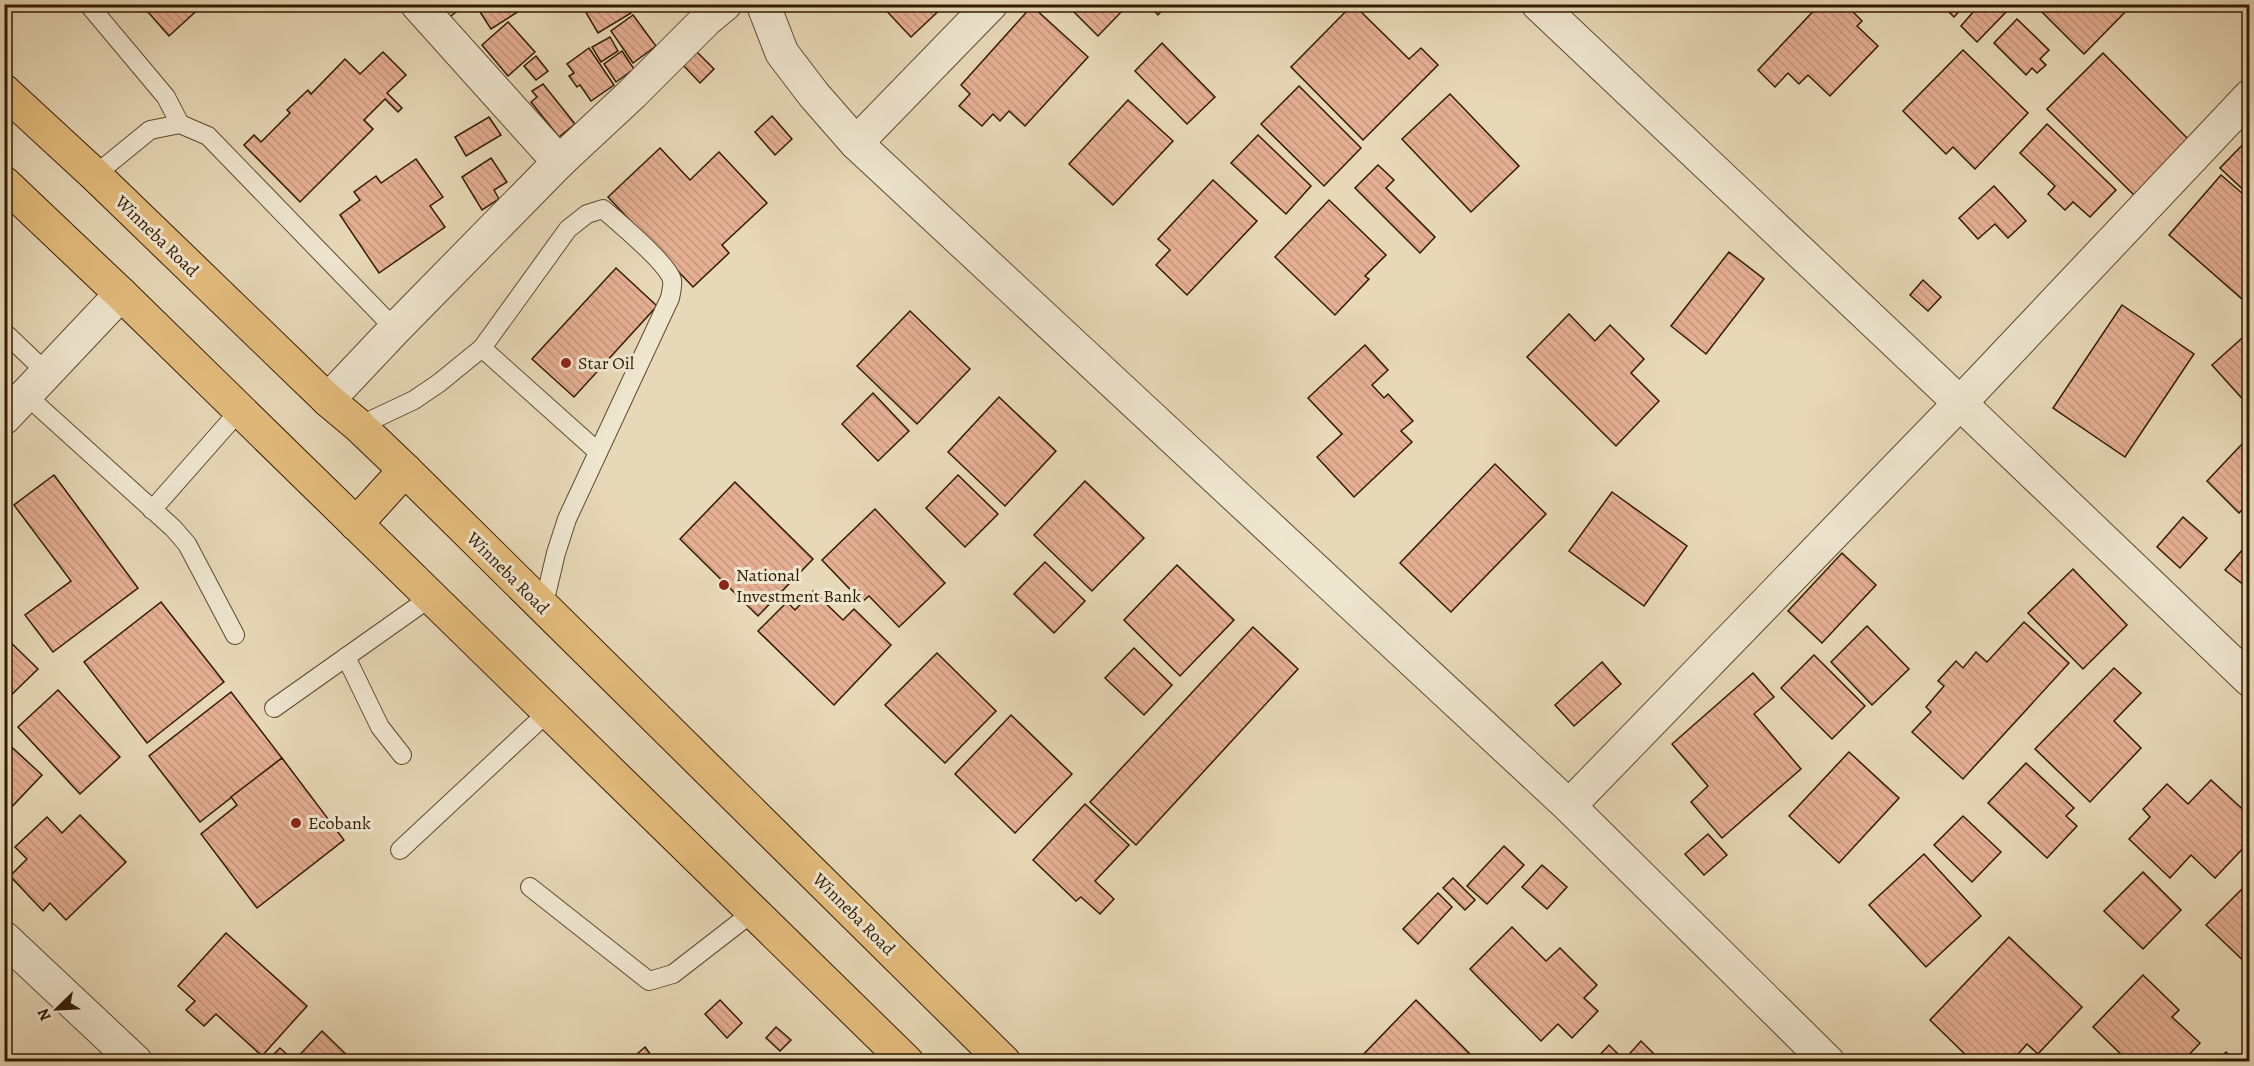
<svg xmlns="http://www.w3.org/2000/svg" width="2254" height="1066" viewBox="0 0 2254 1066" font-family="Alegreya,serif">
  <defs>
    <pattern id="building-back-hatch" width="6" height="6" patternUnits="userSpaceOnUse" patternTransform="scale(1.5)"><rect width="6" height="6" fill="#e5af93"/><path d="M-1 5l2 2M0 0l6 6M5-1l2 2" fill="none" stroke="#c5967d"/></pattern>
  </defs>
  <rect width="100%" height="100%" fill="#e7d8b7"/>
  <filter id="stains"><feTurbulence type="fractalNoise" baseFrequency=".00333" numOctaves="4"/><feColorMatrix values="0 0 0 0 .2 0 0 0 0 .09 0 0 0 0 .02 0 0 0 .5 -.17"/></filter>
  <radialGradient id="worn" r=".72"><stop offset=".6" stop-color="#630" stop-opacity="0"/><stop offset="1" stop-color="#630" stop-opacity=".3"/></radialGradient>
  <g fill="url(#building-back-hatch)" stroke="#321b00" stroke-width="1.5">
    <polygon points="141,4 204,4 169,36"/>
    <polygon points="434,4 466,4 446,20"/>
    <polygon points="492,4 530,4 491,29 480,12"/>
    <polygon points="581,4 626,4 631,13 598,33"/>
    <polygon points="880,4 946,4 911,37"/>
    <polygon points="1066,4 1124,4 1126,7 1098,36"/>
    <polygon points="1148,4 1168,4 1158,15"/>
    <polygon points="1353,4 1409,59 1421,48 1438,65 1363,140 1291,67"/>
    <polygon points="1820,4 1845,4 1862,21 1857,26 1878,46 1830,96 1808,75 1799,84 1788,73 1775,87 1758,70"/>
    <polygon points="1941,4 1966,4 1954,17"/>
    <polygon points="1980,4 2000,4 2007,11 1977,42 1961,26"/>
    <polygon points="2034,4 2133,4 2084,54"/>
    <polygon points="1032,6 1088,57 1025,126 1009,111 1000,121 993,114 982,126 959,106 970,94 961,85"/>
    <polygon points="633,15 656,46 633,63 611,31"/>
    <polygon points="2017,19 2049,50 2040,59 2046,65 2037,73 2032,68 2026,75 1994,43"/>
    <polygon points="508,22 535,52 508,76 482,45"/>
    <polygon points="610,37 618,51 601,62 592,47"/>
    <polygon points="1162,43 1215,97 1187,124 1135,71"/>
    <polygon points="589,48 614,85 591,101 580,85 577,87 569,76 574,73 567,64"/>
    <polygon points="1963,50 2028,113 1975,169 1953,147 1946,154 1903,111"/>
    <polygon points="622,51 634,69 616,82 604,64"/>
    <polygon points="696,51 714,69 700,83 683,65"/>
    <polygon points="383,52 406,75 387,93 402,108 398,112 385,99 364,120 373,129 300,202 244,145 254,135 261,142 290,113 287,110 308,90 311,94 345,59 360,74"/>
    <polygon points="2103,53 2189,140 2134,195 2047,109"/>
    <polygon points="536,56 548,71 536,80 524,66"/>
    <polygon points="543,84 575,124 559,137 531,102 537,97 532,91"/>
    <polygon points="1299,86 1361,148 1324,186 1261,124"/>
    <polygon points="1450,94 1519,166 1471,212 1402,139"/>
    <polygon points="1128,100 1173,141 1113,205 1069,164"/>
    <polygon points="772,116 792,139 775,155 755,132"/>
    <polygon points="489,117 501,135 466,156 455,137"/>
    <polygon points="2047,124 2116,190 2090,217 2073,202 2065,210 2048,194 2055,186 2020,153"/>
    <polygon points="1258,135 1311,186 1286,214 1231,163"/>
    <polygon points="2250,137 2250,196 2220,168"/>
    <polygon points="660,148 690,180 719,152 767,203 722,245 729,253 693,287 608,197"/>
    <polygon points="491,158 507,182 494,190 499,199 482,210 462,177"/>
    <polygon points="416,159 443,197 430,206 445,227 379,273 340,215 360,200 354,192 376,176 381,183"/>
    <polygon points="1378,165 1394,180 1386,188 1435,237 1420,253 1355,188"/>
    <polygon points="2221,175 2250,200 2250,306 2169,235"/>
    <polygon points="1213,180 1257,221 1187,295 1156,265 1170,250 1158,239"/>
    <polygon points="1994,186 2026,221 2008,238 1995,224 1978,239 1959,218"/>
    <polygon points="1329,200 1386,255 1365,276 1369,279 1335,315 1275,257"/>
    <polygon points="1729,252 1764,279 1706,354 1671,326"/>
    <polygon points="616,268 657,306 574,397 532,359"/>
    <polygon points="1923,280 1941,297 1928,311 1910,295"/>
    <polygon points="2122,305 2194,354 2125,457 2053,408"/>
    <polygon points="910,311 970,369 917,424 857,366"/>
    <polygon points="1569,314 1595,341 1610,325 1644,359 1631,373 1659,401 1616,446 1527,357"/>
    <polygon points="2250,331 2250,402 2247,404 2212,365"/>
    <polygon points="1365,345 1388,370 1372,385 1384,398 1388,394 1413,421 1401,431 1412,442 1354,497 1317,457 1342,434 1308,398"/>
    <polygon points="873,393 909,431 878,461 842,424"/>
    <polygon points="999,397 1056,451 1005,506 948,452"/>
    <polygon points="2242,444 2250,451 2250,502 2239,513 2207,481"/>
    <polygon points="1495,464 1546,514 1451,612 1400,563"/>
    <polygon points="54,475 138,588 53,652 25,615 71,581 14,505"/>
    <polygon points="958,475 998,514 965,547 926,508"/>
    <polygon points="1085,481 1144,538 1092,591 1034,535"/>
    <polygon points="735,482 813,559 758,616 680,539"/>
    <polygon points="1612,492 1687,546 1644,606 1569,551"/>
    <polygon points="875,509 945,583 899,627 869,596 862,602 822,560"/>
    <polygon points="2183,517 2207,538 2180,568 2157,547"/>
    <polygon points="2250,541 2250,590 2225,570"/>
    <polygon points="1842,553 1876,585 1822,643 1788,611"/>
    <polygon points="1045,562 1085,601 1054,633 1014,594"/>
    <polygon points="1177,565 1234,620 1180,676 1124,620"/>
    <polygon points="2073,569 2127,625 2083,669 2028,613"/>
    <polygon points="813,591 843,620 854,609 891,645 834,705 758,631 787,602 795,610"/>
    <polygon points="161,602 224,682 147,743 84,662"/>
    <polygon points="2024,622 2069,663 1963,779 1912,732 1931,712 1926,707 1944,686 1938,681 1956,661 1963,668 1976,652 1987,662"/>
    <polygon points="1867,626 1909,669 1872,705 1831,662"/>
    <polygon points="1253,627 1298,669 1136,845 1090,802"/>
    <polygon points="4,636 38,669 4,702"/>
    <polygon points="1134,648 1172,685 1144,715 1105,678"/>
    <polygon points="937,653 996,711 945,763 885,705"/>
    <polygon points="1814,655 1865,706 1832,739 1781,688"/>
    <polygon points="1602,662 1621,684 1574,726 1555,705"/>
    <polygon points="2114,668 2141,693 2114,721 2141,748 2090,802 2035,749"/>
    <polygon points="1753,673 1774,697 1754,714 1801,769 1722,838 1691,802 1708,786 1672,744"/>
    <polygon points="58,690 120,757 80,794 18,727"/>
    <polygon points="231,692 282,758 200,822 149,756"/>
    <polygon points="1011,715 1072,774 1015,833 955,774"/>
    <polygon points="4,740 42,775 4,815"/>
    <polygon points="1849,752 1899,798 1839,863 1789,816"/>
    <polygon points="282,758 344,840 257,908 201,834 237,805 231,797"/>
    <polygon points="2026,763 2074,808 2066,816 2077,826 2047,858 1988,803"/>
    <polygon points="2211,780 2250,816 2250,841 2215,878 2191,855 2170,878 2129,839 2150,817 2143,809 2167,784 2188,804"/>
    <polygon points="1085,804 1129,845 1095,881 1114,899 1100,914 1081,897 1076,901 1033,860"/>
    <polygon points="80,815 126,862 66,920 50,903 43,911 10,876 27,859 15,847 47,817 62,833"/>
    <polygon points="1963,816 2001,852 1972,882 1934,845"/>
    <polygon points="1708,834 1727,855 1704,875 1685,854"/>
    <polygon points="1504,846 1524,865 1487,904 1467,886"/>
    <polygon points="1924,854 1981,916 1926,967 1869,905"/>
    <polygon points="1542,865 1567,887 1547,909 1522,887"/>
    <polygon points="2143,872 2181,910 2143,949 2104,911"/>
    <polygon points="1453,878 1475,900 1465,910 1443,888"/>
    <polygon points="2250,881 2250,967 2206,925"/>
    <polygon points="1438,893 1452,907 1418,944 1403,929"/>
    <polygon points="1512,927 1546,961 1560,948 1597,985 1584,998 1598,1011 1572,1038 1558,1024 1541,1041 1470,969"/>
    <polygon points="226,933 307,1006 262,1056 216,1014 204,1026 186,1010 195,1001 178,986"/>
    <polygon points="2009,937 2082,1007 2038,1054 2027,1044 2011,1062 1973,1062 1930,1020"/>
    <polygon points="2143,975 2179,1010 2172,1017 2200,1043 2182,1062 2129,1062 2093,1027"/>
    <polygon points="720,1000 742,1023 727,1038 705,1014"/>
    <polygon points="1416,1000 1478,1062 1356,1062"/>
    <polygon points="776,1027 791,1040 780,1051 766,1038"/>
    <polygon points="322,1031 354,1062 266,1062 280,1048 294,1061"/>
    <polygon points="1641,1041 1662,1062 1593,1062 1609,1045 1624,1060"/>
    <polygon points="645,1047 656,1062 628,1062"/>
    <polygon points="2226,1052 2237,1062 2217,1062"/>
  </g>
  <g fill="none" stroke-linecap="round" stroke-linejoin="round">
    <defs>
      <g id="service">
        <polyline points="88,4 166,97 180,124"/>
        <polyline points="95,175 150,130 180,124 208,136 395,329"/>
        <polyline points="4,332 47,373"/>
        <polyline points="482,348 598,452"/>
        <polyline points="26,395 173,528 187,544 235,635"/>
        <path d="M359,426l55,-26 25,-17 43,-35 86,-119 19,-15 16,-5c14,12 65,55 69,71 1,5 -1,13 -2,18l-103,221 -11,34 -13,55"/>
        <polyline points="152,510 240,410"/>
        <polyline points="346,657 380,727 402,755"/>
        <polyline points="274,708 431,597"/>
        <polyline points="400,850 548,712"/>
        <polyline points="530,887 649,981 673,974 753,912"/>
      </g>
      <g id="minor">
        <polyline points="417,4 559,162"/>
        <polyline points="763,4 782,53 814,95 856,143 1569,806 1828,1062"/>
        <polyline points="1538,4 1960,403 2250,680"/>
        <polyline points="856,143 991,4"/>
        <polyline points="328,400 395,329 559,162 632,94 707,19 725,4"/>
        <polyline points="4,418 121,294"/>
        <polyline points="1569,806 1960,403 2250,96"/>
        <polyline points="4,938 136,1062"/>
      </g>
      <g id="trunk">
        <polyline points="4,91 95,175 328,400 359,426 405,470 1004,1062"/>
        <polyline points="4,183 121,294 907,1062"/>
        <polyline points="356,524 405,470"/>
      </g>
    </defs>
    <use href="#service" stroke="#5f4a2e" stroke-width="20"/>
    <use href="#minor" stroke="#5f4a2e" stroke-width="35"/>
    <use href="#trunk" stroke="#321b00" stroke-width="35"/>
    <use href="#service" stroke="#efe6d0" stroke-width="18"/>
    <use href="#minor" stroke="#efe6d0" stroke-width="33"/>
    <use href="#trunk" stroke="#e4bc7c" stroke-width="33"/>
  </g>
  <g fill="#8f2418" stroke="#efe6d0" stroke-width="2">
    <circle cx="566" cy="363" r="6"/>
    <circle cx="724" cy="585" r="6"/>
    <circle cx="296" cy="823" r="6"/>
  </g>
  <g text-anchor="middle" stroke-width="6" stroke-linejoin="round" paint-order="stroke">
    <g font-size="18" fill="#321b00" stroke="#efe6d0">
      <text transform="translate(157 236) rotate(44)" y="6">Winneba Road</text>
      <text transform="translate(508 573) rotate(45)" y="6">Winneba Road</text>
      <text transform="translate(854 914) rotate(45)" y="6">Winneba Road</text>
    </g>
    <g font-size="18" fill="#321b00" stroke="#efe6d0" text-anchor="start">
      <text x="578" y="369">Star Oil</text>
      <text x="736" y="581">National<tspan x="736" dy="21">Investment Bank</tspan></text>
      <text x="308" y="829">Ecobank</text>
    </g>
  </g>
  <rect width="2254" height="1066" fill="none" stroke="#e7d8b7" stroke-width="24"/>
  <rect x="6" y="6" width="2242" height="1054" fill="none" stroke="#321b00" stroke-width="3"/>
  <rect x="12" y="12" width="2230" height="1042" fill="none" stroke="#321b00" stroke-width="1.5"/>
  <g transform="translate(57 1009) rotate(246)" stroke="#efe6d0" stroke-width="4.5" paint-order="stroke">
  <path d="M0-4.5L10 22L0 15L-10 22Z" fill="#321b00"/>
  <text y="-9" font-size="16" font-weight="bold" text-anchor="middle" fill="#321b00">N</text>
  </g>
  <rect width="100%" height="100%" filter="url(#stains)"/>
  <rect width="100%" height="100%" fill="url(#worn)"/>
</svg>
